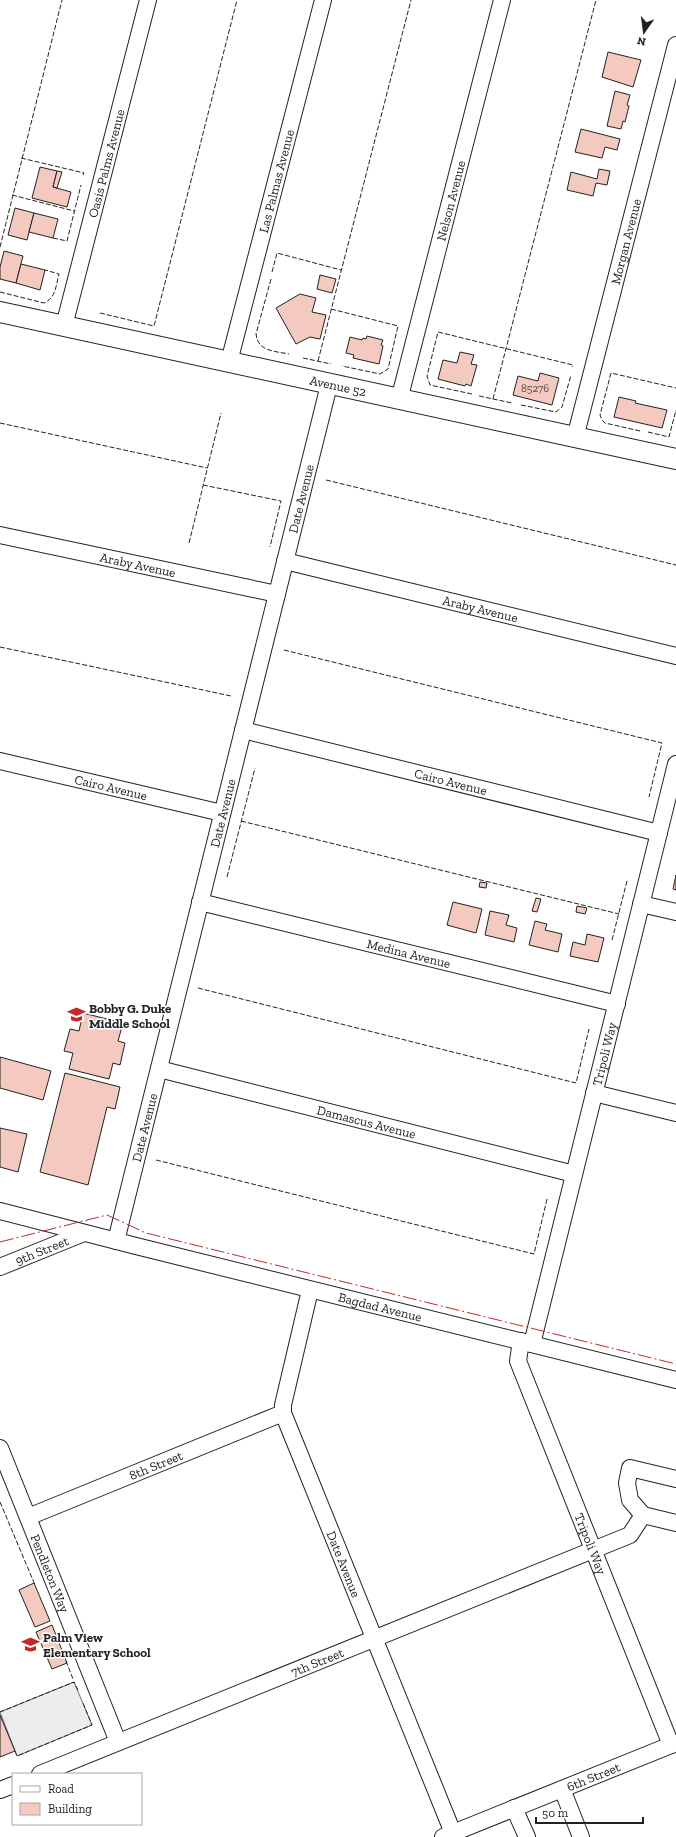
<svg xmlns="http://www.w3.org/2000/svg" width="676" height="1837" viewBox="0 0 676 1837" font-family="'Zilla Slab',serif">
  <rect width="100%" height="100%" fill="#fff"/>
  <polygon fill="#ededed" stroke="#6f6f6f" points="74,1682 92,1725 17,1756 0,1712"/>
  <g fill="#f3c9c0" stroke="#222">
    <polygon points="608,52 641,60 633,87 602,77"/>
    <polygon points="615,91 630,95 627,105 629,106 625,122 623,121 621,129 607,126"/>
    <polygon points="581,129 620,139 617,150 605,147 602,158 575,152"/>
    <polygon points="40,167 57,171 53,187 71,192 67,207 32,198"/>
    <polygon points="599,169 610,171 607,185 596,183 593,196 567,190 571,172 597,179"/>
    <polygon points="57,171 62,172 57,188 53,187"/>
    <polygon points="15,208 34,213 27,240 8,235"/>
    <polygon points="34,213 58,219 53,238 29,232"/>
    <polygon points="4,251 23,256 16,283 0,279 0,267"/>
    <polygon points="21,264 45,270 40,290 16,283"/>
    <polygon points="320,275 336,279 332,293 317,289"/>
    <polygon points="300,294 316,298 312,312 326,315 320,339 310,337 296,344 276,308"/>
    <polygon points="367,336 383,340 381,345 383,346 379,364 353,358 354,355 346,353 350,337 362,340 363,338 366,339"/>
    <polygon points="460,352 474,355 471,364 477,365 471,386 466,384 465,386 438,379 443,360 457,363"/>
    <polygon points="540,373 559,378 552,405 513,395 518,376 538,381"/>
    <polygon points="619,397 636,401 635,403 667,410 662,428 614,417"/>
    <polygon points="676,875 676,890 673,889"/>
    <polygon points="480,882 487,883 486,888 479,887"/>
    <polygon points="536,898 541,899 537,912 532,911"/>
    <polygon points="453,902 482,909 476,933 447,925"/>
    <polygon points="577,906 587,908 585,914 576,912"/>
    <polygon points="490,911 509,915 506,925 517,928 514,942 485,935"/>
    <polygon points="535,921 547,924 545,930 562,934 558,952 529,945"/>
    <polygon points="587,934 604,938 598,962 570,956 573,942 585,945"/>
    <polygon points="83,1013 123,1023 118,1041 125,1043 120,1065 113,1063 109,1079 69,1069 73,1053 64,1051 70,1029 79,1031"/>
    <polygon points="0,1057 51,1071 43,1100 0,1088"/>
    <polygon points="65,1073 120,1087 115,1109 107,1107 88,1185 40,1172"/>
    <polygon points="0,1128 27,1134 18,1172 0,1167"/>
    <polygon points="34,1583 50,1621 35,1627 19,1590"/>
    <polygon points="52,1625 67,1663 52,1669 36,1632"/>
    <polygon points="0,1715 15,1751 0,1757"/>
  </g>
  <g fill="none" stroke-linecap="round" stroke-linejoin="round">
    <defs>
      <g id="minor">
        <path id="s1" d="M64,326l84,-326"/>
        <path id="s2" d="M229,362l94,-362"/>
        <path id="s3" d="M399,400l103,-400"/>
        <path id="s4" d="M575,438l101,-393"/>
        <path id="s5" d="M0,535l277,59"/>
        <path id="s6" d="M285,561l391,95"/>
        <path id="s7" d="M243,730l416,103"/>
        <path id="s8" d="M0,761l222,52"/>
        <path id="s9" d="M200,902l417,102"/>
        <polyline points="641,904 676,912"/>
        <path id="s10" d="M159,1069l415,105"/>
        <polyline points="594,1093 676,1113"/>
        <path id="s11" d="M0,1211l136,35 540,134"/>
        <path id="s12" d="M116,1241l213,-856"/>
        <path id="s13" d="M0,1267l84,-34"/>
        <path id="s14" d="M310,1290l-27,115v8l170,420"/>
        <path id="s15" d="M521,1341l-3,20 153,384"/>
        <path id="s16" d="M532,1344l144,-580"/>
        <path id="s17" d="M0,1448l118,294"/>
        <polyline points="676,1479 630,1468 627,1483 630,1500 643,1515 676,1523"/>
        <path id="s18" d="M28,1517l255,-104"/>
        <path id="s19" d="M40,1774l590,-239 13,-20"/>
        <polyline points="562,1789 581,1837"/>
        <polyline points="0,1790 13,1785"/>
        <polyline points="514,1808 527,1837"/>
        <path id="s20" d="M443,1837l233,-94"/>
      </g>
      <g id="major">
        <path id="s21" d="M0,312l676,147"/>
      </g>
    </defs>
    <use href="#minor" stroke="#222" stroke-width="18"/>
    <use href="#major" stroke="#222" stroke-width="22"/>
    <use href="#minor" stroke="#fff" stroke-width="16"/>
    <use href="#major" stroke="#fff" stroke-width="20"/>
    <g stroke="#222" stroke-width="1" stroke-dasharray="5 2" stroke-linecap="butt">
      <polyline points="21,158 84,173 83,175"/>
      <polyline points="12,195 74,211"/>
      <polyline points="53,238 67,241 81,185"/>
      <polyline points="0,247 62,0"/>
      <polyline points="272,272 277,253 341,270"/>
      <path d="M271,279l-15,55c2,18 19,17 33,20"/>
      <path d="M0,292l44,11c12,-5 12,-18 15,-29l-14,-4"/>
      <polyline points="331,309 398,326 388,369 380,374 342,366"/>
      <polyline points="100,313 154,326 237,0"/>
      <polyline points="303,358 331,364"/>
      <polyline points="318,361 411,0"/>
      <polyline points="472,394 430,385 427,376 438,332 573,365 572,367"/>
      <polyline points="479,396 512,403"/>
      <polyline points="493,399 596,0"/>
      <polyline points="521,405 556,412 562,407 571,375"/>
      <polyline points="0,423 207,468"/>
      <polyline points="640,431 605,423 602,420 600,415 611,373 676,388"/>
      <polyline points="648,432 669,437 676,410"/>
      <polyline points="326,480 676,565"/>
      <polyline points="203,485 281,501 270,547"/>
      <polyline points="189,543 221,413"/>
      <polyline points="0,647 231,696"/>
      <polyline points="284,650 662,743 649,797"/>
      <polyline points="241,821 619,914"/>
      <polyline points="227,877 255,768"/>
      <polyline points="612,940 627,881"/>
      <polyline points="198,988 576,1083 589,1029"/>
      <polyline points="156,1160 534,1254 547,1199"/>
      <polyline points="0,1502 35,1585"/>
      <polyline points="66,1661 73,1679"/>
      <polyline points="0,1712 74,1682 79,1692"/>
      <polyline points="15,1751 17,1756 92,1725 83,1703"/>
    </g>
    <polyline stroke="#c62828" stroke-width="1" stroke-dasharray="14 3 2 3" stroke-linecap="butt" points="0,1242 107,1215 146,1233 676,1364"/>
  </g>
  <defs>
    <symbol id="school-bare" viewBox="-9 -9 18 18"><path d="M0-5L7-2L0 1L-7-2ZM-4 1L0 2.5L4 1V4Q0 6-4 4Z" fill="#c62828" stroke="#fff" stroke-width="2.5" paint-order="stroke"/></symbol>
  </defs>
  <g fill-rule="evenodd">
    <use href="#school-bare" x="64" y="1002" width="25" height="25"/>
    <use href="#school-bare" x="18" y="1632" width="25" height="25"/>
  </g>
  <g text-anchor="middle" stroke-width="3" stroke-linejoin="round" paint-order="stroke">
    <g font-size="11" fill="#564c4a">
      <text x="535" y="392">85276</text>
    </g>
    <g font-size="13" fill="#222" stroke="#fff">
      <text dy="5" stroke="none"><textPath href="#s1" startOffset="168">Oasis Palms Avenue</textPath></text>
      <text dy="5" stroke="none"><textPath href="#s2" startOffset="187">Las Palmas Avenue</textPath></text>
      <text dy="5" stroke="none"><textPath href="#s3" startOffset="206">Nelson Avenue</textPath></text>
      <text dy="5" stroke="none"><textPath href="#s4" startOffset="203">Morgan Avenue</textPath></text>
      <text dy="5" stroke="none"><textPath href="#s21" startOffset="346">Avenue 52</textPath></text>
      <text dy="5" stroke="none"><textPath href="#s12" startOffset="765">Date Avenue</textPath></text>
      <text dy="5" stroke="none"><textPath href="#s5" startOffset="141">Araby Avenue</textPath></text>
      <text dy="5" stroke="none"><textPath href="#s6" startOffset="201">Araby Avenue</textPath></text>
      <text dy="5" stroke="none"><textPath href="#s7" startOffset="214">Cairo Avenue</textPath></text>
      <text dy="5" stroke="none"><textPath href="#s8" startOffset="114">Cairo Avenue</textPath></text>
      <text dy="5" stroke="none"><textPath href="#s12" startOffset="441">Date Avenue</textPath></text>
      <text dy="5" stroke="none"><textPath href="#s9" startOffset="215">Medina Avenue</textPath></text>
      <text dy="5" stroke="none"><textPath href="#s16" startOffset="299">Tripoli Way</textPath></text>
      <text dy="5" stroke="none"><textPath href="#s10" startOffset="214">Damascus Avenue</textPath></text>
      <text dy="5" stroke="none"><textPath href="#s12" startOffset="117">Date Avenue</textPath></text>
      <text dy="5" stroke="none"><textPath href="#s13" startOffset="45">9th Street</textPath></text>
      <text dy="5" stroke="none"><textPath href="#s11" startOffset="392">Bagdad Avenue</textPath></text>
      <text dy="5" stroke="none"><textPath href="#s18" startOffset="138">8th Street</textPath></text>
      <text dy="5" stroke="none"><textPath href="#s15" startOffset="217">Tripoli Way</textPath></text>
      <text dy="5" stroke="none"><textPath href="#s14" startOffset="289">Date Avenue</textPath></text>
      <text dy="5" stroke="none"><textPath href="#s17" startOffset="135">Pendleton Way</textPath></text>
      <text dy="5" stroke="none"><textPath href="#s19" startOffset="299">7th Street</textPath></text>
      <text dy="5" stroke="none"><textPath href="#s20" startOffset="162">6th Street</textPath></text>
    </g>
    <g font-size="13" font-weight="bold" fill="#222" stroke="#fff" text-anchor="start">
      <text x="89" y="1013">Bobby G. Duke<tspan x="89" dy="15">Middle School</tspan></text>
      <text x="43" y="1642">Palm View<tspan x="43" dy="15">Elementary School</tspan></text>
    </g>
  </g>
  <rect x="12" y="1773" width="130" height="52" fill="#ffffff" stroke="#a7a7a7"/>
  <rect x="20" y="1786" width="20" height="6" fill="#ffffff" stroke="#a7a7a7"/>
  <text x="48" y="1793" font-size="12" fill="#222222">Road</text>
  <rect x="20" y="1803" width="20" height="12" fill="#f3c9c0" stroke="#a7a7a7"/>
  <text x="48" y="1813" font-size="12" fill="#222222">Building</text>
  <g transform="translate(644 32) rotate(194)" stroke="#ffffff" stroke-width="3" paint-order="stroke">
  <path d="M0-3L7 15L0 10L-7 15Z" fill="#222222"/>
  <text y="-6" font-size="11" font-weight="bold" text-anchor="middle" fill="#222222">N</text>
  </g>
  <path d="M536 1817v6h107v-6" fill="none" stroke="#222222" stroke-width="2"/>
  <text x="542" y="1817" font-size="12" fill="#222222" stroke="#ffffff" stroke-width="3" paint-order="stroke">50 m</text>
</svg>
